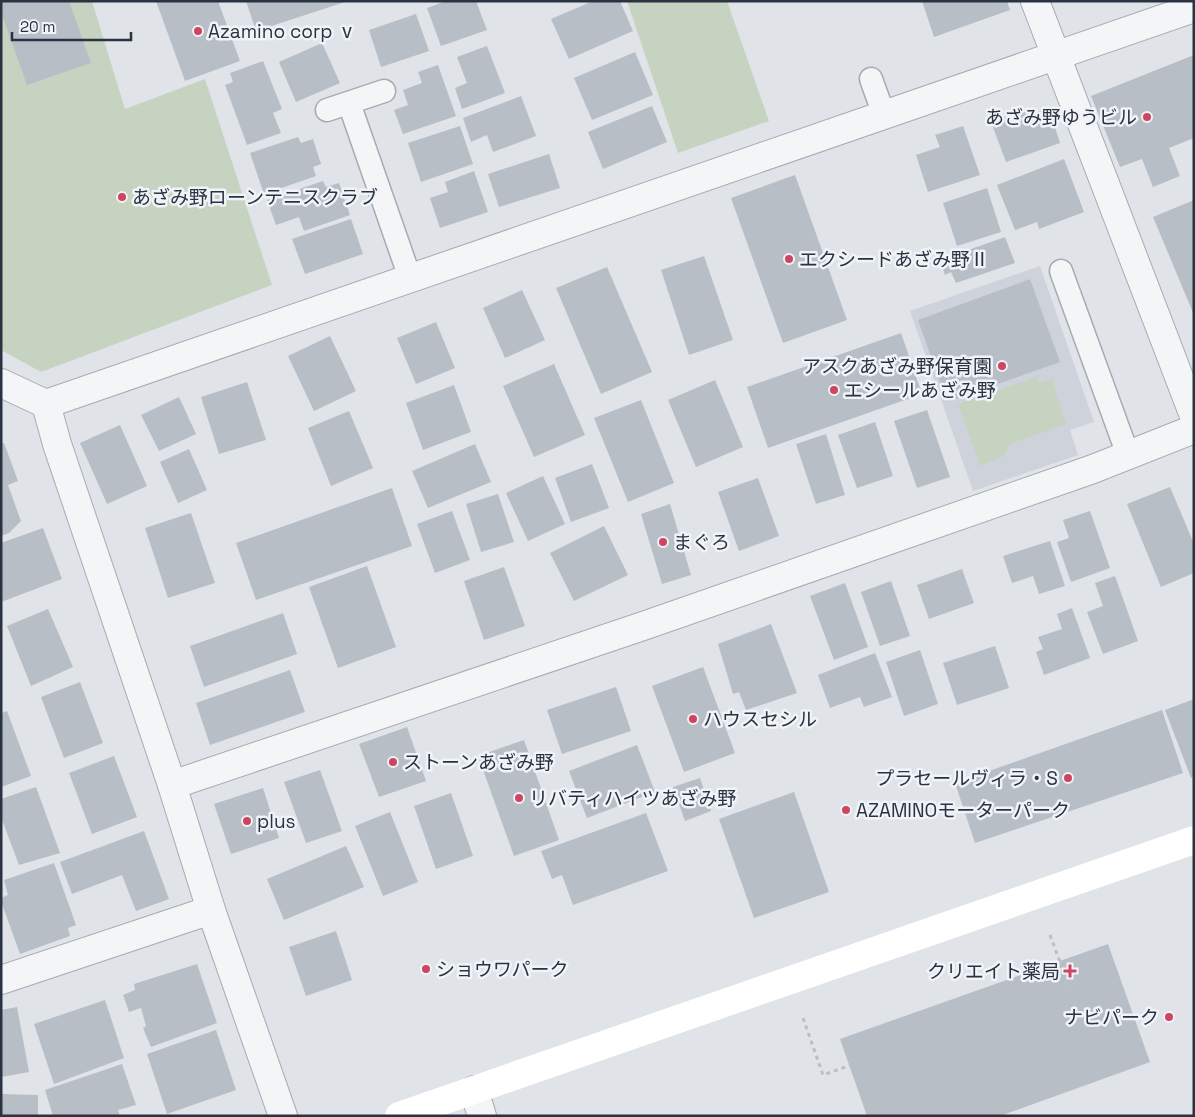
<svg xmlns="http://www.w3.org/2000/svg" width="1195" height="1117" viewBox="0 0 1195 1117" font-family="'Space Grotesk','Noto Sans JP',sans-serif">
  <rect width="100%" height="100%" fill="#e0e4e9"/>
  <polygon fill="#ced3db" points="1040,266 1094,422 1070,430 1078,455 973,491 910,311"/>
  <g fill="#c7d3c1">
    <polygon points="1,1 92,1 125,109 205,79 272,285 41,372 1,350"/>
    <polygon points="627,1 727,1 769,121 678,153"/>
    <polygon points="1036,377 1039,383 1052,379 1066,424 1010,444 1004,456 980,466 958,404"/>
  </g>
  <g fill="#b7bec6">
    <polygon points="1,1 69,1 91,63 27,85 1,12"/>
    <polygon points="156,1 218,1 240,61 185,81"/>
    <polygon points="246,1 345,1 345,2 256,31"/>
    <polygon points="446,1 476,1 487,30 441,46 427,8"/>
    <polygon points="593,1 620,1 633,31 569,59 551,19"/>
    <polygon points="922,1 1007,1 1010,10 934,37"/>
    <polygon points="416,14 429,51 381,67 369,30"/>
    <polygon points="322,43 340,83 296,102 279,62"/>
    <polygon points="487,46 505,93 462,109 455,88 467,83 457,57"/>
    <polygon points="635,52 653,95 592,120 574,78"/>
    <polygon points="1194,55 1194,138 1169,148 1180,176 1153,187 1142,159 1120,167 1091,96"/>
    <polygon points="263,61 282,109 273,113 281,133 247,145 225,85 233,82 230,73"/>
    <polygon points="438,65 456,116 403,134 394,110 408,105 403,90 422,83 418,72"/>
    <polygon points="521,96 536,136 493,152 487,135 471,142 463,118"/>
    <polygon points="652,106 667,142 603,169 588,132"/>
    <polygon points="1029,108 1032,114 1041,111 1045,120 1052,118 1060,143 1006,162 991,122"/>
    <polygon points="460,126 473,164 421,182 408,143"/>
    <polygon points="963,126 980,175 928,192 916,155 940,147 935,135"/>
    <polygon points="298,137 301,143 313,139 321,164 313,167 316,176 264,194 250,153"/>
    <polygon points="549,154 560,188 499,207 488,174"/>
    <polygon points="1064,159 1084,212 1039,229 1037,222 1015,230 997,185"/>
    <polygon points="474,171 488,212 440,228 430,198 448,192 445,182"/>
    <polygon points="795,175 847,320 783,343 731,198"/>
    <polygon points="323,181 326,187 339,183 350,215 304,231 299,217 276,225 267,200"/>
    <polygon points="987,188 1001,232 957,246 943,203"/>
    <polygon points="1194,200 1194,315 1153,217"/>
    <polygon points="351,219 363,254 305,274 292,239"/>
    <polygon points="1005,237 1015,263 956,283 951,272 945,275 940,260"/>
    <polygon points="704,256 733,340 689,355 661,270"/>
    <polygon points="607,267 652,372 601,394 556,288"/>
    <polygon points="1030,279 1060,362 947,402 918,320"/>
    <polygon points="522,290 545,340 505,358 483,308"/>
    <polygon points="436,322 455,368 416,384 397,338"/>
    <polygon points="901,333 922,394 768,448 747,387"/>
    <polygon points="330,336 356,391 314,411 288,356"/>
    <polygon points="554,364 585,435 534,457 503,386"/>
    <polygon points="715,380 743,447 696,467 668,400"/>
    <polygon points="247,382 266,440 219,454 201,397"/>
    <polygon points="454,385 471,432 423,450 406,403"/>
    <polygon points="179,397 196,434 159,451 141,415"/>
    <polygon points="641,400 674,483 628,502 594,418"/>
    <polygon points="927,410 950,477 917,488 894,421"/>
    <polygon points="349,411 373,468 331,486 308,428"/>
    <polygon points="875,422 893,476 857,488 838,435"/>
    <polygon points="120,425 147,486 107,504 80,443"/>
    <polygon points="826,434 845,495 816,504 796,444"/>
    <polygon points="4,443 18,481 8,485 21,521 9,533 1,536 1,444"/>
    <polygon points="475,444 491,482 428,508 412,471"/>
    <polygon points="189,449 207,490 178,503 160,462"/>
    <polygon points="592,464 609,508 571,522 555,478"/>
    <polygon points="543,476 565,524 528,541 506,493"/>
    <polygon points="758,478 779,536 739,551 718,492"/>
    <polygon points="1170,487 1194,544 1194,573 1161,587 1127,504"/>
    <polygon points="392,488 412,546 256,600 236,543"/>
    <polygon points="498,494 514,542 481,552 466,504"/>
    <polygon points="670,504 691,575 662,584 641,514"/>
    <polygon points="452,511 470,560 435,573 417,524"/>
    <polygon points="1090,511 1110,568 1071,582 1057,542 1069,538 1063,520"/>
    <polygon points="191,513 215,583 168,598 145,528"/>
    <polygon points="604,526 628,575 574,601 550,553"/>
    <polygon points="43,528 62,579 1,602 1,543"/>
    <polygon points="1050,541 1065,586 1039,594 1033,576 1012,583 1003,556"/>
    <polygon points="367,566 396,647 338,668 309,587"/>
    <polygon points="504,567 525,626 484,640 464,581"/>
    <polygon points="962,569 974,603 929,619 917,585"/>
    <polygon points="1115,576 1138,641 1103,654 1087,612 1103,606 1095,583"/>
    <polygon points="891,581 910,636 880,646 861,592"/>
    <polygon points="845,583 868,647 834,660 810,596"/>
    <polygon points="1072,608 1090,658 1044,675 1036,652 1043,649 1038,637 1062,629 1057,614"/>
    <polygon points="48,609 73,667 31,686 7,626"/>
    <polygon points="283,613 297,654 204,687 190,646"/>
    <polygon points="771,624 797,693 746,710 739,692 733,694 718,644"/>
    <polygon points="995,646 1009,688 957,705 943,663"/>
    <polygon points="920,650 938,704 904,716 886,662"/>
    <polygon points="875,653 892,697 864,707 860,697 830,708 818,675"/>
    <polygon points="703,667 735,753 684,772 652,686"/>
    <polygon points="290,670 305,712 210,745 196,703"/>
    <polygon points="80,682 103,743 64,758 41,697"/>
    <polygon points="616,687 631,731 562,754 547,710"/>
    <polygon points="1194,699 1194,776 1191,778 1165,710"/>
    <polygon points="1162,710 1183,773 975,843 955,783"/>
    <polygon points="7,711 31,776 1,787 1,713"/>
    <polygon points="407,727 426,781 379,797 359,744"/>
    <polygon points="524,740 559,840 514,856 478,756"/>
    <polygon points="637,745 655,792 587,818 569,771"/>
    <polygon points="114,756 137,817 92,834 69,773"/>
    <polygon points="320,770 342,831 306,843 284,782"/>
    <polygon points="700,778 711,811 685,821 673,787"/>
    <polygon points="36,787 60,853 19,865 1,817 1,799"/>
    <polygon points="263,788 279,838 231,854 214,804"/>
    <polygon points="794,792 829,892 754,918 719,819"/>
    <polygon points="451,793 473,856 436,869 414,806"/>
    <polygon points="390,812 418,882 383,896 355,826"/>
    <polygon points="646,813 668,871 573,905 562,875 552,879 541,851"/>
    <polygon points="144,831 169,899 136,911 122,875 72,894 60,862"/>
    <polygon points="346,846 364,887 284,920 267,879"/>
    <polygon points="54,863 76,925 68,928 70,936 20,954 1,901 1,898 8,895 4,880"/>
    <polygon points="336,931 352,980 306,996 289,947"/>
    <polygon points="1108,944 1150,1062 1000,1116 867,1116 840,1039"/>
    <polygon points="197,964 217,1023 151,1047 143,1028 146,1026 141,1008 129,1012 123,995 135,990 134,984"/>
    <polygon points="105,1000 124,1058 54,1084 34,1024"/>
    <polygon points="17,1007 29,1072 1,1077 1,1010"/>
    <polygon points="216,1030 236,1090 167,1114 147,1054"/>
    <polygon points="122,1064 136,1105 118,1110 120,1116 53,1116 45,1090"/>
    <polygon points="1,1094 38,1095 38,1116 1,1116"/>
  </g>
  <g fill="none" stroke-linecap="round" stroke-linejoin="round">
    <defs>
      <g id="lane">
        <polyline points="871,79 884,115"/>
        <polyline points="349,103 410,278"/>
        <polyline points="327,110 384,91"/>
        <polyline points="1061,271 1128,455"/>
      </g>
      <g id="street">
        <polyline points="1035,1 1194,416"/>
        <polyline points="1,383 46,404 1194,8"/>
        <polyline points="46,404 57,444 172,785 211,910 283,1116"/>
        <polyline points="172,785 646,625 1093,469 1194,429"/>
        <polyline points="1,980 211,910"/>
        <polyline points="474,1090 482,1116"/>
      </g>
    </defs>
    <use href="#lane" stroke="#a5abb3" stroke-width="25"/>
    <use href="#street" stroke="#a5abb3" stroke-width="30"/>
    <g stroke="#babfc4" stroke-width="3" stroke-dasharray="4 4" stroke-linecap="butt">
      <polyline points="1050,935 1082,1022 1112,1010 1108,998 1116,996"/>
      <polyline points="803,1018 823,1075 1107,973 1120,1006"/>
    </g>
    <use href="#lane" stroke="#f3f5f7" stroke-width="22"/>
    <use href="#street" stroke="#f3f5f7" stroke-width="28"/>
    <polyline stroke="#fff" stroke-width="28" points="399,1116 1194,840"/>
  </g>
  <g fill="#ce4561" stroke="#f0f3f7" stroke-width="2">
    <circle cx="198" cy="31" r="5"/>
    <circle cx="1147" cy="117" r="5"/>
    <circle cx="122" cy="197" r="5"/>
    <circle cx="789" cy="259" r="5"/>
    <circle cx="1002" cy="366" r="5"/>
    <circle cx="834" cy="390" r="5"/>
    <circle cx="663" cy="542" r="5"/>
    <circle cx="693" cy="719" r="5"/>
    <circle cx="393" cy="762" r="5"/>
    <circle cx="1068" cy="778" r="5"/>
    <circle cx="519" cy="798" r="5"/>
    <circle cx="846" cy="810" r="5"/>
    <circle cx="247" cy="821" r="5"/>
    <circle cx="426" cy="969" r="5"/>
    <path d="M1067.5 963.5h5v5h5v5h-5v5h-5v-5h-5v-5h5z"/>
    <circle cx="1169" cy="1017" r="5"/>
  </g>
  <g text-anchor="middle" stroke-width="5" stroke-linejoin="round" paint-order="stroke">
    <g font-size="19" fill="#293341" stroke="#f0f3f7" text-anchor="start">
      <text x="208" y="38">Azamino corp ⅴ</text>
      <text x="1137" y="124" text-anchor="end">あざみ野ゆうビル</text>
      <text x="132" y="204">あざみ野ローンテニスクラブ</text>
      <text x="799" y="266">エクシードあざみ野Ⅱ</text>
      <text x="992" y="373" text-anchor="end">アスクあざみ野保育園</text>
      <text x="844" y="397">エシールあざみ野</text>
      <text x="673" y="549">まぐろ</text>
      <text x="703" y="726">ハウスセシル</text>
      <text x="403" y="769">ストーンあざみ野</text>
      <text x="1058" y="785" text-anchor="end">プラセールヴィラ・S</text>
      <text x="529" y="805">リバティハイツあざみ野</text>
      <text x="856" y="817">AZAMINOモーターパーク</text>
      <text x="257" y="828">plus</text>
      <text x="436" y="976">ショウワパーク</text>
      <text x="1060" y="978" text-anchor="end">クリエイト薬局</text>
      <text x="1159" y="1024" text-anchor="end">ナビパーク</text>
    </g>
  </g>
  <rect width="1195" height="1117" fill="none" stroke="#293341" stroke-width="5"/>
  <path d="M12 32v8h119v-8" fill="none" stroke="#293341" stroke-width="2.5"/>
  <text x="20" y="32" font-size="15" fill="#293341" stroke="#f0f3f7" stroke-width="4" paint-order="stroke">20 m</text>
</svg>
